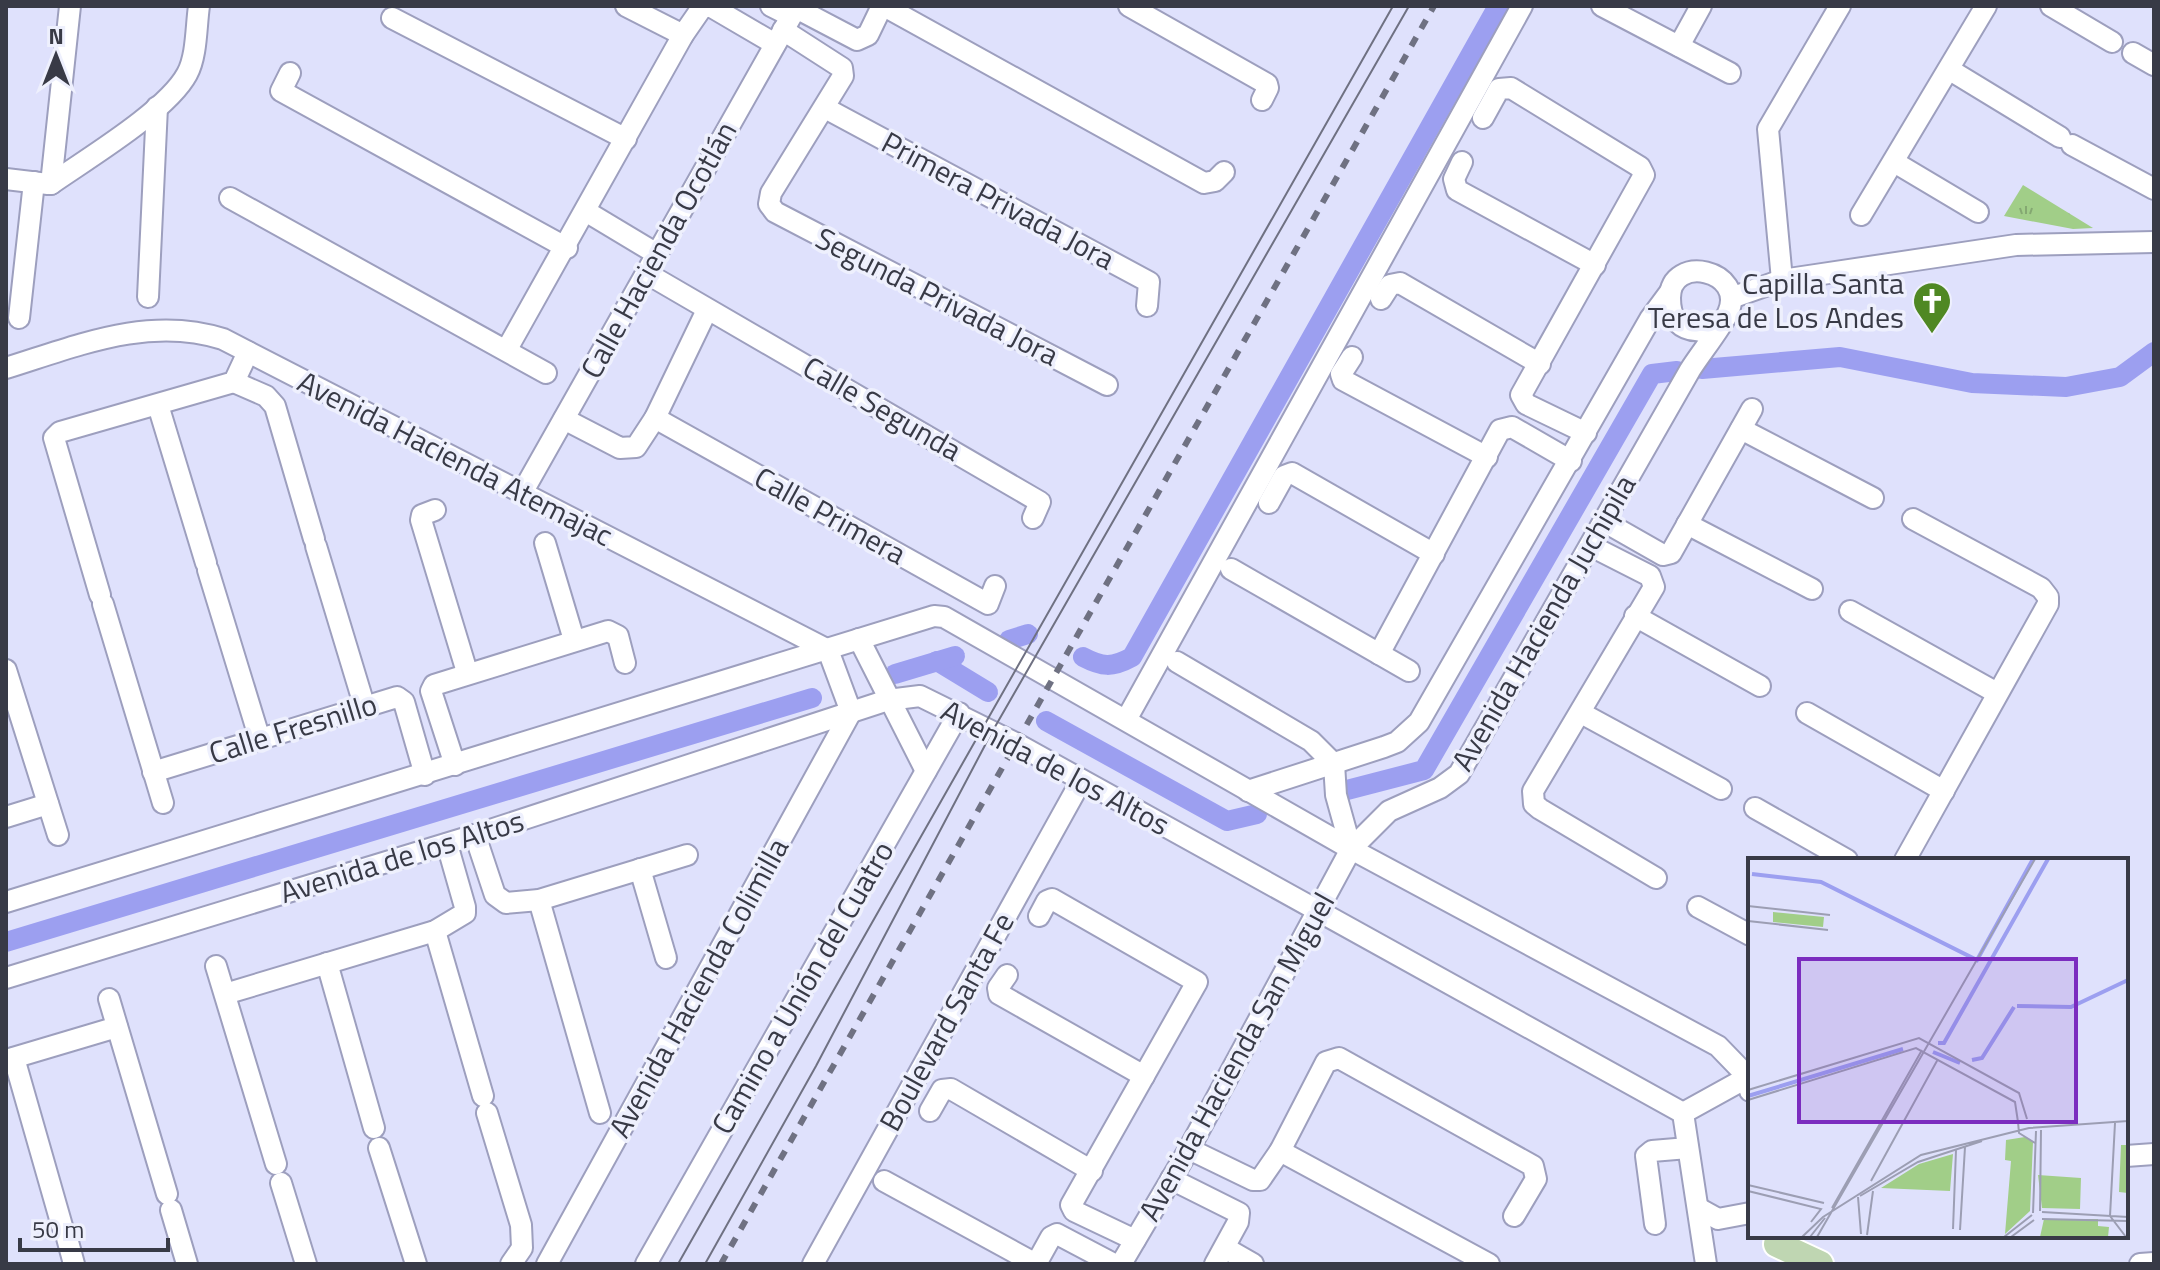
<svg xmlns="http://www.w3.org/2000/svg" width="2160" height="1270" viewBox="0 0 2160 1270" font-family="'Titillium Web',sans-serif">
  <defs>
    <pattern id="grass-tufts" width="24" height="20" patternUnits="userSpaceOnUse" patternTransform="scale(2)"><rect width="24" height="20" fill="#a1ce88"/><path d="M3 7l-1-3M5 7V3M7 7l1-3M15 17l-1-3M17 17v-4M19 17l1-3" fill="none" stroke="#84a871"/></pattern>
  </defs>
  <rect width="100%" height="100%" fill="#dfe1fc"/>
  <polygon fill="url(#grass-tufts)" points="2023,185 2093,228 2073,229 2004,216"/>
  <g fill="none" stroke-linecap="round" stroke-linejoin="round">
    <g stroke="#9c9ff0" stroke-width="20">
      <polyline points="1702,369 1840,357 1972,383 2066,387 2120,377 2154,352"/>
      <polyline points="1009,640 1028,634"/>
      <path d="M1083,657c19,10 29,11 49,0l366,-651"/>
      <polyline points="937,661 988,692"/>
      <polyline points="895,674 955,656"/>
      <polyline points="1046,721 1227,821 1257,814"/>
      <polyline points="1347,790 1424,770 1652,374 1677,371"/>
      <polyline points="6,942 812,698"/>
    </g>
    <defs>
      <g id="minor">
        <polyline points="626,6 683,35"/>
        <polyline points="710,6 775,44"/>
        <polyline points="771,6 791,16"/>
        <polyline points="884,6 1204,183 1215,181 1224,172"/>
        <polyline points="1129,6 1267,84 1268,88 1262,100"/>
        <polyline points="1602,6 1730,73"/>
        <polyline points="2051,6 2112,42"/>
        <polyline points="796,8 857,40 868,35 882,6"/>
        <polyline points="392,18 626,139"/>
        <polyline points="783,30 842,68 843,76 771,193 769,204 775,212 1107,385"/>
        <polyline points="1679,46 1701,6"/>
        <polyline points="2133,53 2154,65"/>
        <polyline points="1950,70 2060,137"/>
        <polyline points="290,73 281,91 567,248"/>
        <polyline points="825,108 1149,282 1147,306"/>
        <polyline points="1483,118 1499,89 1511,88 1640,167 1644,175 1521,395 1526,404 1586,433"/>
        <polyline points="2072,145 2154,189"/>
        <polyline points="1462,162 1454,179 1457,190 1595,265"/>
        <polyline points="1894,162 1978,212"/>
        <polyline points="6,179 48,184"/>
        <path d="M51,184c37,-26 116,-73 136,-110 10,-18 9,-48 12,-68"/>
        <polyline points="51,184 70,6"/>
        <polyline points="230,198 546,373"/>
        <polyline points="587,212 657,254"/>
        <polyline points="1861,215 1986,6"/>
        <polyline points="646,273 1040,502 1033,518"/>
        <polyline points="1782,280 1768,129 1840,6"/>
        <polyline points="148,297 157,107"/>
        <polyline points="1731,298 1782,280 2016,245 2154,242"/>
        <polyline points="1381,299 1390,285 1400,283 1540,364"/>
        <polyline points="19,318 34,182"/>
        <polyline points="507,349 683,35 701,9 708,6"/>
        <polyline points="1352,357 1341,374 1343,380 1487,457"/>
        <path d="M6,368c71,-22 143,-53 217,-29l605,311 23,62"/>
        <polyline points="234,382 266,396 275,406 314,539"/>
        <polyline points="158,405 206,563"/>
        <polyline points="655,418 988,604 995,586"/>
        <polyline points="564,419 620,448 636,447 655,418 707,310"/>
        <polyline points="1741,429 1873,498"/>
        <polyline points="522,493 797,6"/>
        <polyline points="1269,503 1284,476 1292,473 1434,554"/>
        <polyline points="435,510 422,515 421,520 467,672"/>
        <polyline points="1605,522 1663,555 1671,553 1752,409"/>
        <polyline points="1687,524 1812,589"/>
        <polyline points="545,543 574,640"/>
        <polyline points="316,546 365,708"/>
        <polyline points="1591,546 1650,576 1654,587 1533,791 1534,804 1540,809 1656,878"/>
        <polyline points="1231,569 1409,671"/>
        <polyline points="208,570 260,740"/>
        <polyline points="100,595 54,438 60,432 234,382 248,352"/>
        <polyline points="103,604 163,803"/>
        <polyline points="1850,611 1997,693"/>
        <polyline points="1635,616 1760,686"/>
        <polyline points="859,639 926,771"/>
        <polyline points="1379,654 1500,430 1512,427 1571,461"/>
        <polyline points="1177,662 1311,741 1334,764"/>
        <polyline points="6,670 58,835"/>
        <polyline points="1581,713 1721,789"/>
        <polyline points="1807,713 1944,791"/>
        <polyline points="1126,720 1522,6"/>
        <polyline points="1334,764 1336,795 1351,849"/>
        <polyline points="455,765 431,691 434,685 608,631 618,636 625,663"/>
        <polyline points="153,772 397,697 404,702 425,775"/>
        <polyline points="1248,791 1384,747 1397,742 1419,722 1650,319 1670,292"/>
        <polyline points="1755,808 1847,860"/>
        <polyline points="6,817 48,804"/>
        <polyline points="475,835 495,895 506,903 539,900 687,855"/>
        <polyline points="1905,860 2048,604 2048,597 2041,588 1913,519"/>
        <polyline points="640,869 666,958"/>
        <polyline points="539,900 600,1113"/>
        <polyline points="6,902 934,616 944,617 1351,849 1718,1046 1748,1077 1750,1091"/>
        <polyline points="1698,907 1750,935"/>
        <polyline points="1039,916 1047,901 1052,899 1197,982 1071,1205 1074,1211 1135,1240"/>
        <polyline points="435,931 483,1096"/>
        <polyline points="327,963 374,1128"/>
        <polyline points="216,966 276,1164"/>
        <polyline points="1007,975 998,988 999,994 1144,1076"/>
        <polyline points="6,978 475,835 888,700 920,696 1017,744 1683,1113 1706,1264"/>
        <polyline points="225,994 435,931 465,913 465,907 447,844"/>
        <polyline points="109,999 167,1194"/>
        <polyline points="14,1058 62,1226"/>
        <polyline points="6,1060 117,1027"/>
        <polyline points="930,1111 942,1090 951,1089 1092,1171"/>
        <polyline points="487,1113 521,1225 522,1248 511,1264"/>
        <polyline points="1683,1113 1750,1076"/>
        <polyline points="379,1148 416,1264"/>
        <polyline points="1189,1149 1253,1180 1260,1180 1280,1151 1326,1062 1339,1058 1533,1166 1536,1179 1514,1216"/>
        <polyline points="1280,1151 1489,1264"/>
        <polyline points="2126,1156 2154,1154"/>
        <polyline points="1171,1179 1239,1213 1238,1222 1215,1264"/>
        <polyline points="884,1181 1036,1264"/>
        <polyline points="281,1183 306,1264"/>
        <polyline points="1698,1208 1718,1219 1750,1213"/>
        <polyline points="171,1210 187,1264"/>
        <polyline points="1655,1224 1646,1156 1652,1151 1688,1148"/>
        <polyline points="67,1238 74,1264"/>
        <polyline points="1225,1248 1253,1264"/>
        <polyline points="547,1264 851,712"/>
        <polyline points="646,1264 959,713"/>
        <polyline points="813,1264 1081,781"/>
        <polyline points="1036,1264 1051,1237 1057,1234 1114,1264"/>
        <path d="M1121,1264l68,-115 162,-300 38,-38 51,-23 19,-14 231,-404c10,-16 31,-42 38,-57 19,-43 -58,-60 -58,-15 0,9 1,17 7,24 12,12 27,9 41,4"/>
        <polyline points="2140,1264 2154,1263"/>
      </g>
      <polyline id="major" points="1777,1244 1820,1264"/>
    </defs>
    <use href="#minor" stroke="#9d9fbe" stroke-width="24"/>
    <use href="#major" stroke="#fff" stroke-width="30"/>
    <use href="#minor" stroke="#fff" stroke-width="20"/>
    <use href="#major" stroke="#bfd6b2" stroke-width="26"/>
    <g stroke="#6f7182" stroke-width="2">
      <polyline points="678,1264 1393,6"/>
      <polyline points="705,1264 816,1066 992,732 1409,6"/>
    </g>
    <polyline stroke="#6f7182" stroke-width="6" stroke-dasharray="10 10" stroke-linecap="butt" points="721,1264 1434,6"/>
  </g>
  <defs>
    <symbol id="church-pin" viewBox="-11 -11 22 30"><path d="M0 17L-7.5 6A9.5 9.5 0 1 1 7.5 6Z" fill="#4f8823" stroke="#eef0fd"/><path d="M-1.2-6h2.4v3.5h3.3v2.4h-3.3V6h-2.4V-.1h-3.3v-2.4h3.3Z" fill="#fff"/></symbol>
  </defs>
  <g fill-rule="evenodd">
    <use href="#church-pin" x="1910" y="279" width="44" height="60"/>
  </g>
  <g text-anchor="middle" stroke-width="7" stroke-linejoin="round" paint-order="stroke">
    <g font-size="30" fill="#383a46" stroke="#eef0fd">
      <text transform="translate(998 201) rotate(28)" y="10">Primera Privada Jora</text>
      <text transform="translate(659 250) rotate(-61)" y="10">Calle Hacienda Ocotlán</text>
      <text transform="translate(937 297) rotate(27)" y="10">Segunda Privada Jora</text>
      <text transform="translate(882 409) rotate(30)" y="10">Calle Segunda</text>
      <text transform="translate(455 459) rotate(27)" y="10">Avenida Hacienda Atemajac</text>
      <text transform="translate(830 516) rotate(29)" y="10">Calle Primera</text>
      <text transform="translate(1544 623) rotate(-60)" y="10">Avenida Hacienda Juchipila</text>
      <text transform="translate(293 729) rotate(-17)" y="10">Calle Fresnillo</text>
      <text transform="translate(1055 768) rotate(28)" y="10">Avenida de los Altos</text>
      <text transform="translate(402 857) rotate(-17)" y="10">Avenida de los Altos</text>
      <text transform="translate(699 988) rotate(-61)" y="10">Avenida Hacienda Colimilla</text>
      <text transform="translate(803 988) rotate(-60)" y="10">Camino a Unión del Cuatro</text>
      <text transform="translate(947 1022) rotate(-61)" y="10">Boulevard Santa Fe</text>
      <text transform="translate(1237 1057) rotate(-61)" y="10">Avenida Hacienda San Miguel</text>
    </g>
    <g font-size="30" fill="#383a46" stroke="#eef0fd" text-anchor="end">
      <text x="1904" y="294">Capilla Santa<tspan x="1904" dy="34">Teresa de Los Andes</tspan></text>
    </g>
  </g>
  <g transform="translate(1748 858)">
    <rect width="380" height="380" fill="#dfe1fc"/>
    <path d="M25,54l51,5 -1,10 -50,-5zM277,279l8,5 -3,69 -25,23 6,-73 -6,-1 1,-20zM373,287h7v48l-9,-1zM205,296l-3,37 -69,-3 38,-24zM290,317l43,3 -1,31 -38,-1zM296,361h54v7l11,1 -1,10h-68z" fill="#a1ce88"/>
    <path fill="none" stroke="#9c9ff0" stroke-width="4" d="M4,16l69,8 156,78 56,-101M269,148l54,1 57,-27M190,185h6l104,-184M185,194l27,11M224,202l10,-2 32,-51M0,238l155,-47"/>
    <path fill="none" stroke="#9c9eb3" stroke-width="2" d="M0,48l82,9M0,63l80,9M0,232l171,-52 100,55 8,26M0,242l168,-52 99,54 3,20M270,264l1,11 16,10M367,265l-5,93 16,21M123,323l67,-122M0,327l76,18M0,333l73,18 -10,13M112,338l58,-34 64,-21M110,339l3,37M84,350l90,-158M292,353l1,-81M294,354l86,5M285,355l3,-82M294,361l86,2M205,371l3,-79M212,372l5,-83M119,377l6,-44M54,379l21,-20 98,-62 108,-27 99,-7M62,379l15,-19M69,379l218,-378M256,379l28,-22M263,379l23,-17"/>
    <path fill="#7b2cbf" fill-opacity="0.15" stroke="#7b2cbf" stroke-width="4" d="M51,101h277v163h-277z"/>
    <rect width="380" height="380" fill="none" stroke="#383a46" stroke-width="4"/>
  </g>
  <rect width="2160" height="1270" fill="none" stroke="#383a46" stroke-width="16"/>
  <g transform="translate(56 56)" stroke="#eef0fd" stroke-width="6" paint-order="stroke">
  <path d="M0-6L14 30L0 20L-14 30Z" fill="#383a46"/>
  <text y="-12" font-size="22" font-weight="bold" text-anchor="middle" fill="#383a46">N</text>
  </g>
  <path d="M20 1238v12h148v-12" fill="none" stroke="#383a46" stroke-width="4"/>
  <text x="32" y="1238" font-size="24" fill="#383a46" stroke="#eef0fd" stroke-width="6" paint-order="stroke">50 m</text>
</svg>
